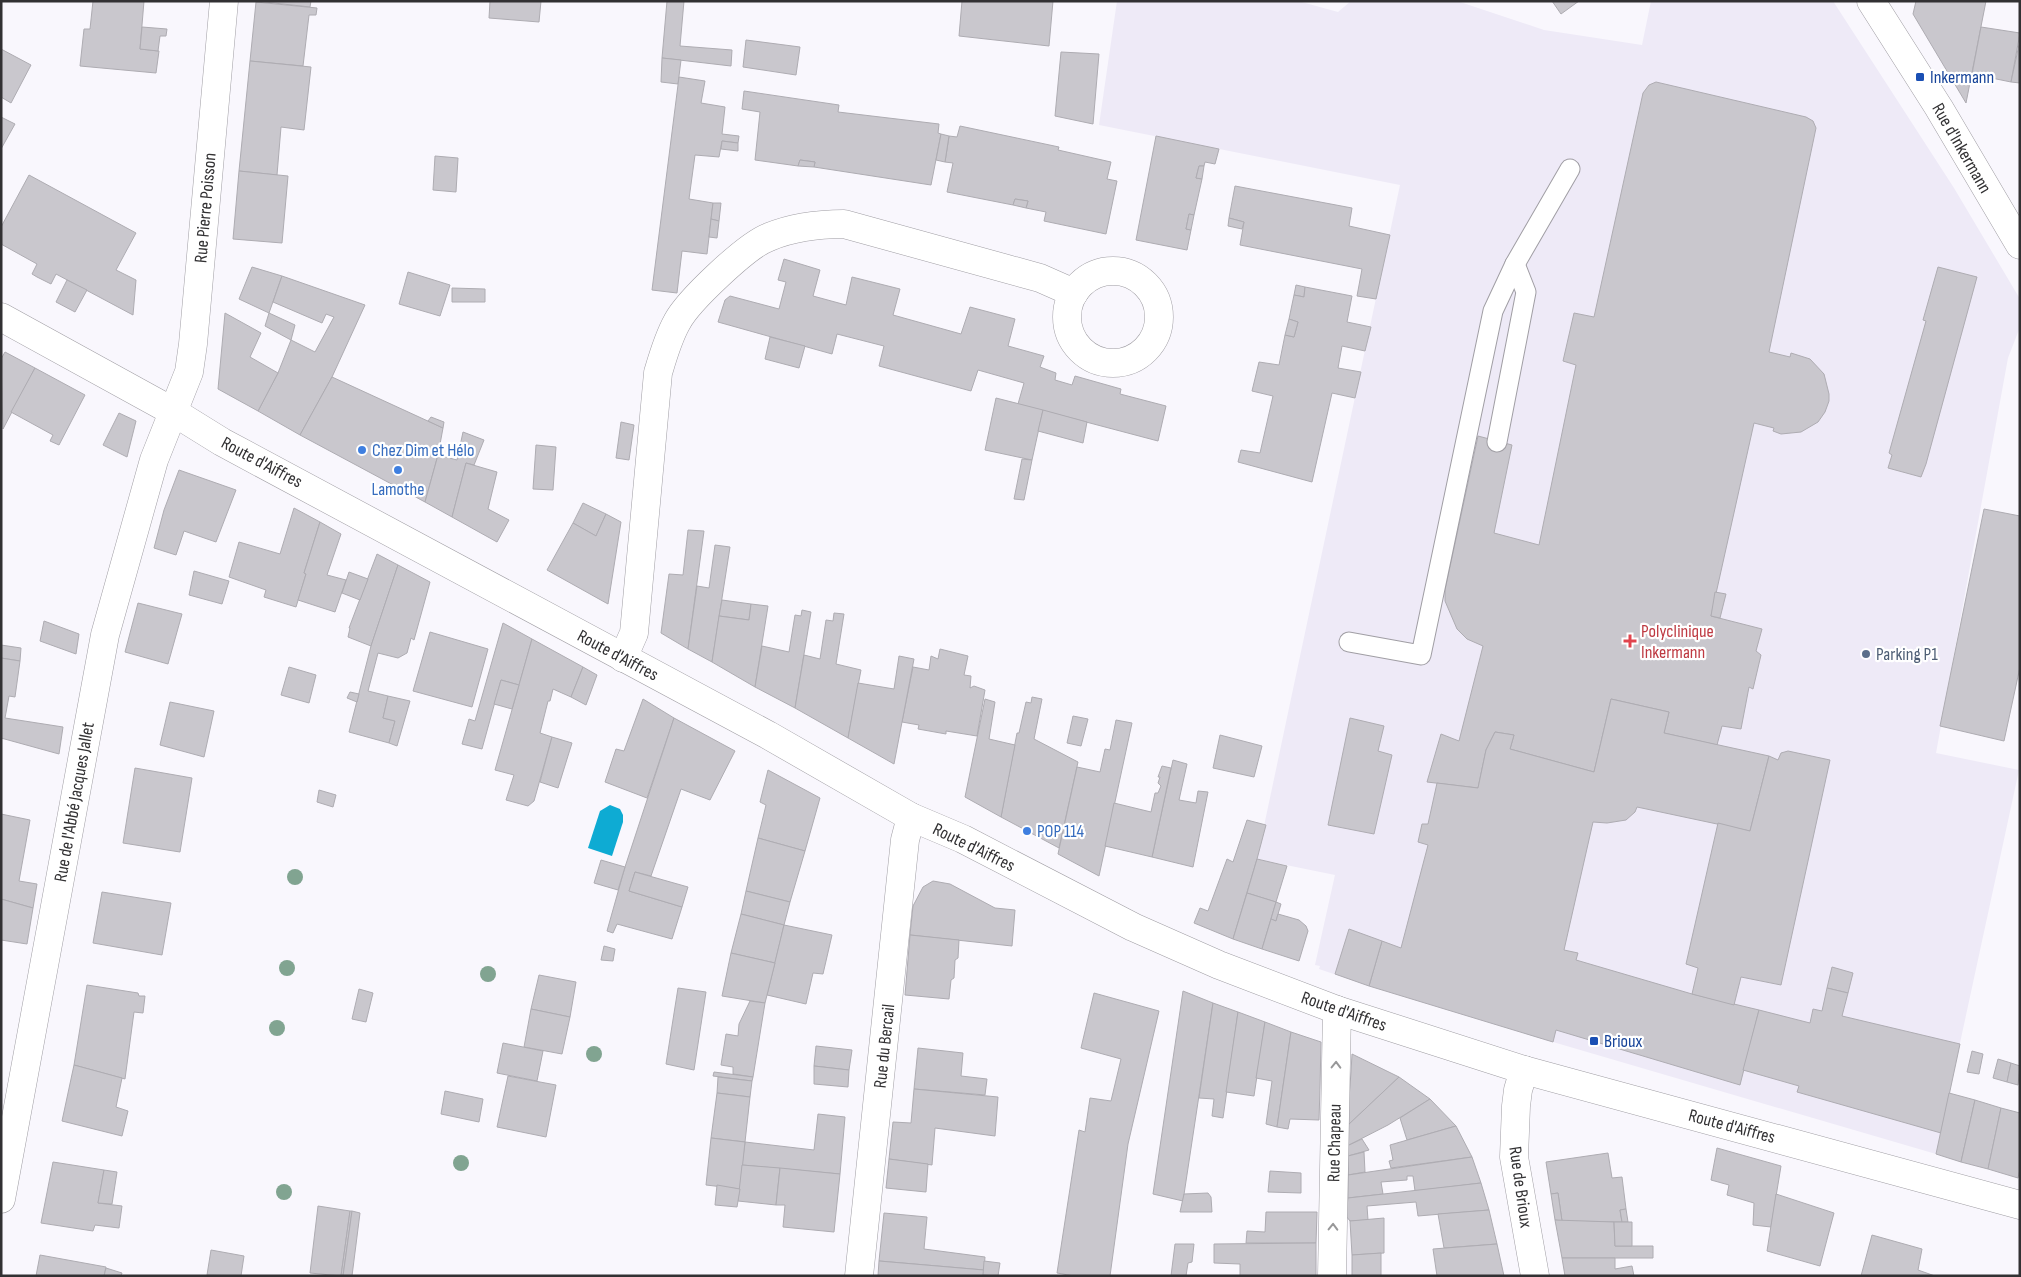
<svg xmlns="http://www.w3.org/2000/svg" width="2021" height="1277" viewBox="0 0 2021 1277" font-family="'Sofia Sans Condensed',sans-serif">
  <rect width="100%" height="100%" fill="#f9f7fd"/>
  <polygon fill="#eeeaf7" points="1117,1 1298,1 1338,12 1351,1 1457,1 1544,30 1642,45 1651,1 1833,1 1954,188 2020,299 2020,327 2008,358 1936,753 2019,770 1936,1154 1553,1042 1369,986 1319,969 1320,966 1315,965 1335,875 1257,859 1400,185 1099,125"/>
  <polygon fill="#0eabd3" points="610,805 620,809 623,815 623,822 612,856 588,848 600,811"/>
  <g fill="#c9c7cd" stroke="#aeacb2">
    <polygon points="93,1 144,1 140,49 159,51 156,73 80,66 84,29 90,29"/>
    <polygon points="256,1 311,1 310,7"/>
    <polygon points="490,1 541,1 539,22 489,18"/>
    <polygon points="667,1 684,1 680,46 732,50 731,66 662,58"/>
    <polygon points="962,1 1053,1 1049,46 959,36"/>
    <polygon points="1552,1 1579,1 1561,14"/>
    <polygon points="1916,1 1986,1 1966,103 1913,14"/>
    <polygon points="256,2 317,8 316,15 309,15 303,66 250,61"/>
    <polygon points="142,27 167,29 166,36 160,36 158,51 140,49"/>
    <polygon points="1981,27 2020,33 2011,82 1972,74"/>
    <polygon points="746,40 800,47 796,75 743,67"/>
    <polygon points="2020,40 2020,83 2011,82"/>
    <polygon points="1,49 31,65 11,103 1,97"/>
    <polygon points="1061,52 1099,54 1093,124 1055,116"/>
    <polygon points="662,58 681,60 678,84 661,82"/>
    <polygon points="250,61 311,67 304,130 281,127 277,175 239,171"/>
    <polygon points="679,77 705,81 701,103 725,107 722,134 739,136 738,143 722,141 719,157 695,155 689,199 713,203 707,254 682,251 677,293 652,290"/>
    <polygon points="1656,82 1806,117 1813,121 1816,128 1769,352 1790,357 1791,353 1810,359 1824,374 1829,394 1829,401 1825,412 1818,422 1801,432 1781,434 1773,431 1774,428 1754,423 1711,616 1762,629 1756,651 1761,655 1753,689 1749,687 1741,729 1722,726 1717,745 1664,733 1669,712 1611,699 1594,772 1510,749 1514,735 1495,732 1486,750 1478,788 1427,782 1441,734 1459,741 1483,646 1467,639 1457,629 1445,601 1445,590 1478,436 1512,445 1494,533 1539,545 1576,365 1563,361 1574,313 1594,317 1643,93 1649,85"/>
    <polygon points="744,91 839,105 838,112 939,124 938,133 941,134 931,185 814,167 815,162 800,160 798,166 755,160 760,112 742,109"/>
    <polygon points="1,117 15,124 1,149"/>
    <polygon points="960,126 1059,147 1058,150 1111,162 1107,179 1117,181 1106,234 1044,221 1046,212 1026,208 1028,201 1015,199 1013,205 947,192 953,163 945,162 949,136 957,137"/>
    <polygon points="941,134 949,136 945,162 936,160"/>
    <polygon points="1156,136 1219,149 1215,164 1205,162 1204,166 1199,166 1196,178 1202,179 1194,215 1189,214 1186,229 1191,230 1187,250 1136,240"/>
    <polygon points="722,141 738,143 738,151 721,149"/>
    <polygon points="435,156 458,158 456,192 433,190"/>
    <polygon points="800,160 815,162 814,167 798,166"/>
    <polygon points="1199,166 1204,166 1202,179 1196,178"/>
    <polygon points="239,171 288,176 282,243 233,239"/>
    <polygon points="29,175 136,233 116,270 136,280 133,315 56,274 51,284 37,277 32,274 37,264 1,244 1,227"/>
    <polygon points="1235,186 1352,208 1349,226 1390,235 1376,299 1357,296 1362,269 1240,245 1244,222 1229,218"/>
    <polygon points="1015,199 1028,201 1026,208 1013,205"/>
    <polygon points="713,203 721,203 719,221 711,219"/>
    <polygon points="1189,214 1194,215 1191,230 1186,229"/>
    <polygon points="1229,218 1244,222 1242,229 1228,226"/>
    <polygon points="711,219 719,221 717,238 709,237"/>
    <polygon points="784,259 820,270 813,296 846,305 852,277 900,289 893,315 961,334 970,307 1015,319 1008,346 1044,356 1040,367 1056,373 1055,380 1072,385 1075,376 1121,389 1120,394 1166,406 1158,441 1018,404 1024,383 978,370 971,391 879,366 884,346 837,334 832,354 718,322 725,300 730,296 779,309 786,282 778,280"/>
    <polygon points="252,267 282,276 269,313 239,299"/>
    <polygon points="1938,267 1977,277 1926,464 1921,477 1888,468 1892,455 1889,453 1926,321 1923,320"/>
    <polygon points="408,272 450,285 440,316 399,304"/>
    <polygon points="282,276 365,305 332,377 300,435 258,411 278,373 291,340 315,352 334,317 326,314 322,323 273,302"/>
    <polygon points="67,280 87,290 75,312 56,302"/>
    <polygon points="1296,285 1305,287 1304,297 1294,295"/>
    <polygon points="1305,287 1352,296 1347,322 1371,327 1365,351 1342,346 1338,368 1361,372 1355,398 1332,393 1312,482 1238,462 1241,450 1260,453 1273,396 1252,391 1259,362 1279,365 1285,335 1294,337 1298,322 1289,319 1294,295 1304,297"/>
    <polygon points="452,288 485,289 485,302 452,302"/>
    <polygon points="225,313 261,333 250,357 278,373 258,411 218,389"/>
    <polygon points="269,313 295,325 291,340 265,326"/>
    <polygon points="1289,319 1298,322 1294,337 1285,335"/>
    <polygon points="770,337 805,346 799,368 765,359"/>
    <polygon points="5,352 35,368 3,429 1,359"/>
    <polygon points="35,368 85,395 59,445 50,441 53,435 11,412"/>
    <polygon points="332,377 443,428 438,455 425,502 300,435"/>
    <polygon points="996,398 1043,410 1032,460 985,450"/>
    <polygon points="1043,410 1087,422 1083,443 1038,431"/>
    <polygon points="119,413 136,421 127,457 103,445"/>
    <polygon points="431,417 444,422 443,428 428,421"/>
    <polygon points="621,422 634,425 629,460 616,458"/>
    <polygon points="463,432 484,440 474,465 466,463 452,517 425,502 438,455 457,460"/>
    <polygon points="536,445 556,447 553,490 533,489"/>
    <polygon points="1022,459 1032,460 1024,500 1014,499"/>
    <polygon points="466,463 497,472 488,509 509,520 497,542 452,517"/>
    <polygon points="179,470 236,490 216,542 184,531 176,555 154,548 164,510"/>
    <polygon points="583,503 606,514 596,536 573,523"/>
    <polygon points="294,508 320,522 304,573 306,574 296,607 264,597 266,590 229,577 239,542 280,554"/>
    <polygon points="1984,509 2020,516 2020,667 2004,741 1940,726"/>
    <polygon points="606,514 621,522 608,604 547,570 573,523 596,536"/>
    <polygon points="320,522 341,534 327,575 346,580 335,612 298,600 306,574 304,573"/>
    <polygon points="688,530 704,531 688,649 661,633 669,574 683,575"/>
    <polygon points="715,545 730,547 712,662 688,649 697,586 709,588"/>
    <polygon points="377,554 398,565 371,646 348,637 350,628 349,628"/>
    <polygon points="398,565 430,582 414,640 411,638 407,653 398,658 378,653 368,691 388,696 383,718 395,721 389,743 349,732 371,646"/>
    <polygon points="194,571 229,581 222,604 189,595"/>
    <polygon points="349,572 368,579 360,600 342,593"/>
    <polygon points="1715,592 1726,594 1720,618 1711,616"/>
    <polygon points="722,600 751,604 749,620 719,616"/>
    <polygon points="138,603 182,614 168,664 125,652"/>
    <polygon points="751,604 768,606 755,687 712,662 719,616 749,620"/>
    <polygon points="802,610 811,612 795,708 755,687 762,646 789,652 795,615 801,616"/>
    <polygon points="834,613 844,614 836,664 861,670 848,738 795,708 804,655 820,659 826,620 833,621"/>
    <polygon points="44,621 79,634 76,654 40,641"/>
    <polygon points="503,623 532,639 519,685 501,680 482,749 462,744 469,719 475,721"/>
    <polygon points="430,632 488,649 472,707 413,691"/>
    <polygon points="532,639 583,667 571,697 553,689 550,701 548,701 540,733 552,737 534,801 528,806 506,800 514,775 495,770"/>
    <polygon points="1,645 21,648 20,661 1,658"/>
    <polygon points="940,649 968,656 964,675 971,676 970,688 974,686 985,690 977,736 946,731 946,734 918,729 919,725 902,722 913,667 929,670 931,656 938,659"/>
    <polygon points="899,656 914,659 894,764 848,738 858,683 894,689"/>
    <polygon points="1,658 20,661 15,697 9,696 5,718 63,727 59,754 1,738"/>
    <polygon points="289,667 316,675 309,703 281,695"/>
    <polygon points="583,667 597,675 586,705 571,697"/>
    <polygon points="501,680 519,685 512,709 494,704"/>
    <polygon points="350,692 359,694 357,702 347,698"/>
    <polygon points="388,696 410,701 397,746 389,743 395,721 383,718"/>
    <polygon points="1032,697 1042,699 1034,739 1078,762 1059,848 1001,817 1017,733 1019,733 1026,702 1031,703"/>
    <polygon points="643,699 674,718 647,798 605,782 616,749 624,751"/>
    <polygon points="985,699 995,702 989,739 1015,745 1001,817 965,797"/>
    <polygon points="1611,699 1669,712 1664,733 1769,756 1750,831 1637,807 1635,812 1626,820 1607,823 1593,822 1564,950 1578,953 1576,960 1692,994 1759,1010 1740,1085 1556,1030 1553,1042 1369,986 1382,941 1401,948 1428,845 1418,842 1422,824 1428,824 1437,783 1478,788 1486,750 1495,732 1514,735 1510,749 1594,772"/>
    <polygon points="170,702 214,711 204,757 160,745"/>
    <polygon points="1073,716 1088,719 1081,746 1067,743"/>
    <polygon points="674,718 735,751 710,800 681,789 651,876 635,872 629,891 682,907 672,939 617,924 613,933 607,931 625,867"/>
    <polygon points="1350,718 1384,726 1378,751 1392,755 1374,834 1328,825"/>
    <polygon points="1116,720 1132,723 1099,876 1058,854 1077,767 1100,772 1105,749 1110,750"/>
    <polygon points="1220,735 1262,746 1254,777 1213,768"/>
    <polygon points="552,737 572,743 558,788 540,782"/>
    <polygon points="1788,751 1830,760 1781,985 1741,977 1734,1005 1692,994 1698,968 1686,964 1718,823 1750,831 1769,756 1778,760 1781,753"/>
    <polygon points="1173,760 1187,764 1179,800 1196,803 1198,791 1208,792 1193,867 1152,857"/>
    <polygon points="1162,766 1171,768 1152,857 1105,846 1114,803 1151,812 1155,793 1158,793 1161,786 1158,783 1160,777 1158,777"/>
    <polygon points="135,768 192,778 180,852 123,843"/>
    <polygon points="768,770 820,798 805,851 758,838 766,805 760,802"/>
    <polygon points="319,790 336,795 333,807 317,802"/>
    <polygon points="1,814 30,820 19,881 37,884 33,908 1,899"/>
    <polygon points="1247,820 1266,825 1257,859 1233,939 1194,923 1200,908 1208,911 1227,859 1233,862"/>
    <polygon points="758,838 805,851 790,902 746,891"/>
    <polygon points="1257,859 1287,866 1276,902 1247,893"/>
    <polygon points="601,860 625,867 618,890 594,883"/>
    <polygon points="635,872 688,887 682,907 629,891"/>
    <polygon points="933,881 950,884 995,908 1015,910 1012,946 910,935 913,906 923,887"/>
    <polygon points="746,891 790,902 784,925 741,914"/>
    <polygon points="102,892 171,903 162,955 93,943"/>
    <polygon points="1247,893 1276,902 1262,949 1233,939"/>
    <polygon points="1,899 33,908 27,944 1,940"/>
    <polygon points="1276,902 1281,904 1276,921 1271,919"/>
    <polygon points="741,914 784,925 775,963 731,953"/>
    <polygon points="1278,914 1299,920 1306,926 1308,931 1299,961 1262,949 1271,919 1276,921"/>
    <polygon points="784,925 832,935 823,974 813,973 806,1004 767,995"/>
    <polygon points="1349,929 1382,941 1369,986 1335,974"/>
    <polygon points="910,935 959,940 958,958 955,960 954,978 951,980 949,999 905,995"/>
    <polygon points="604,946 615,949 613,961 601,960"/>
    <polygon points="731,953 775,963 765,1003 722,996"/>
    <polygon points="1832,967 1853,973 1848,993 1827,988"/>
    <polygon points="539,975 576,982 570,1017 531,1009"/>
    <polygon points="87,985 138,993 139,996 145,996 143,1013 134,1012 125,1079 74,1065"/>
    <polygon points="678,988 706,992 694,1070 666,1064"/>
    <polygon points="1827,988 1848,993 1842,1016 1960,1044 1941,1133 1797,1092 1799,1086 1743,1070 1759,1010 1810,1023 1813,1009 1822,1011"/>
    <polygon points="359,989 373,993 366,1022 352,1019"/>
    <polygon points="1183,991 1213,1003 1183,1201 1153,1194"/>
    <polygon points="1094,993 1159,1011 1128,1144 1110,1276 1074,1276 1057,1273 1079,1130 1085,1132 1090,1098 1111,1101 1121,1059 1081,1048"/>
    <polygon points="750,1001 765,1003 753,1077 733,1074 733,1067 721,1065 726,1034 738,1036 739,1024"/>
    <polygon points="1213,1003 1238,1012 1223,1118 1212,1116 1214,1099 1199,1098"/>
    <polygon points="531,1009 570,1017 562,1054 524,1047"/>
    <polygon points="1238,1012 1265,1022 1254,1096 1226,1092"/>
    <polygon points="1265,1022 1291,1032 1277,1127 1266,1124 1272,1081 1256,1078"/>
    <polygon points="1291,1032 1321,1042 1320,1088 1319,1120 1290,1119 1288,1129 1277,1127"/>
    <polygon points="503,1043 543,1051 537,1081 497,1073"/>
    <polygon points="816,1046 852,1050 849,1070 814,1066"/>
    <polygon points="918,1048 963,1053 961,1076 987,1079 985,1095 914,1089"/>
    <polygon points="1972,1051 1983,1054 1979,1074 1967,1072"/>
    <polygon points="1352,1054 1399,1077 1347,1126 1351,1072"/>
    <polygon points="1998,1059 2011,1063 2007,1082 1993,1078"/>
    <polygon points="2011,1063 2020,1066 2018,1085 2007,1082"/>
    <polygon points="74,1065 122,1078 116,1107 128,1111 122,1136 62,1121"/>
    <polygon points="814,1066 849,1070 848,1087 814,1084"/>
    <polygon points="714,1072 753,1077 752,1081 713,1076"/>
    <polygon points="508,1076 556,1085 546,1137 497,1127"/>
    <polygon points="718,1077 752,1081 750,1097 717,1093"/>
    <polygon points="1399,1077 1430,1099 1388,1125 1347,1146 1347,1126"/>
    <polygon points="914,1089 998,1097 995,1136 935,1128 932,1165 889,1159 893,1122 911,1123"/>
    <polygon points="445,1091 483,1099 479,1122 441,1114"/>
    <polygon points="717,1093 750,1097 745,1142 711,1138"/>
    <polygon points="1949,1093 1975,1100 1961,1162 1936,1154"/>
    <polygon points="1430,1099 1456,1126 1407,1140 1400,1118"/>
    <polygon points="1975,1100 2001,1108 1988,1169 1961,1162"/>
    <polygon points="2001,1108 2020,1113 2020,1169 2018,1178 1988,1169"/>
    <polygon points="818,1114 845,1117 840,1174 742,1165 745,1142 814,1150"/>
    <polygon points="1456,1126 1472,1157 1391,1168 1389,1161 1393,1160 1390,1145"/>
    <polygon points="711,1138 745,1142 740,1189 706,1185"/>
    <polygon points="1362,1139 1369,1150 1348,1156 1347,1146"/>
    <polygon points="1717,1148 1781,1166 1771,1227 1753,1225 1754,1203 1727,1195 1729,1185 1711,1180"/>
    <polygon points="1364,1152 1365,1172 1348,1175 1348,1156"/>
    <polygon points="1608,1153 1612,1178 1622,1177 1626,1209 1620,1210 1622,1222 1562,1221 1558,1193 1551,1194 1546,1162"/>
    <polygon points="1472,1157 1481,1183 1415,1191 1413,1176 1407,1176 1407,1180 1381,1182 1383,1194 1348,1198 1348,1175"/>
    <polygon points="889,1159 928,1164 926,1192 886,1188"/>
    <polygon points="53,1162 104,1170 98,1203 122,1206 119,1228 95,1225 93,1231 41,1223"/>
    <polygon points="742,1165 780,1168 776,1205 738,1201"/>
    <polygon points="780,1168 840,1174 834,1232 783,1227 785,1205 776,1205"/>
    <polygon points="104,1170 117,1172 112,1204 98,1203"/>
    <polygon points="1270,1171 1301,1173 1301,1193 1268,1192"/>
    <polygon points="1481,1183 1489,1210 1418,1216 1416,1202 1367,1206 1368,1220 1350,1221 1346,1216 1348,1198"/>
    <polygon points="717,1185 740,1189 737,1207 715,1205"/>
    <polygon points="1208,1193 1211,1197 1212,1212 1180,1212 1184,1194"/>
    <polygon points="1558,1193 1562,1221 1555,1220 1551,1194"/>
    <polygon points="1776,1194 1834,1213 1820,1266 1767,1251"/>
    <polygon points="318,1206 350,1211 341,1276 310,1273"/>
    <polygon points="1626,1209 1628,1222 1622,1222 1620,1210"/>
    <polygon points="1489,1210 1497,1244 1444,1248 1438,1214"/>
    <polygon points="350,1211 352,1211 343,1276 341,1276"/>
    <polygon points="352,1211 360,1213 352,1276 343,1276"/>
    <polygon points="1266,1212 1317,1212 1316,1243 1246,1243 1247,1231 1265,1232"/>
    <polygon points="884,1213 927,1217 924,1249 985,1257 984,1270 879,1261"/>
    <polygon points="1384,1218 1384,1253 1352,1255 1350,1221"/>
    <polygon points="1555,1220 1614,1222 1615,1246 1653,1246 1653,1258 1562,1258"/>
    <polygon points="1614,1222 1632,1222 1632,1246 1615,1246"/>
    <polygon points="1872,1235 1922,1249 1918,1270 1935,1276 1861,1276"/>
    <polygon points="1316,1243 1316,1276 1240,1276 1240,1264 1214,1263 1214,1244"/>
    <polygon points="1175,1244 1194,1244 1192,1262 1188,1263 1186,1276 1171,1276"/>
    <polygon points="1497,1244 1504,1276 1437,1276 1433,1249"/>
    <polygon points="211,1250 244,1256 241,1276 207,1275"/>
    <polygon points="1381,1253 1381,1276 1352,1276 1352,1255"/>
    <polygon points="40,1255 106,1267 104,1276 36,1276"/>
    <polygon points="1562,1258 1615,1258 1615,1269 1632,1266 1634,1276 1565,1276"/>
    <polygon points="879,1261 984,1270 983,1276 878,1276"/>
    <polygon points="984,1261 1000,1263 998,1276 983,1275"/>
    <polygon points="106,1268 122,1273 121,1276 104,1276"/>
  </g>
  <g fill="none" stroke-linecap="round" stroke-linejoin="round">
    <defs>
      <g id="lane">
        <polyline points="1497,442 1526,292 1515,264"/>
        <polyline points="1349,642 1421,655 1493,311 1515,264 1570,169"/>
      </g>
      <g id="street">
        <polyline points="1871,1 1939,108 2020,245"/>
        <circle cx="1113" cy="317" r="46"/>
        <path d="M623,658l11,-25 24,-260c5,-17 10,-35 19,-51 11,-21 70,-77 92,-85 24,-10 49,-13 75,-13l196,54 34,15"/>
        <polyline points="1524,1070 1518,1090 1516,1106 1514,1157 1535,1276"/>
        <polyline points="1,1199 105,635 154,460 189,372 193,344 224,1"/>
        <polyline points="859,1276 905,840 911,817"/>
        <polyline points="1332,1276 1337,1010"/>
      </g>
      <polyline id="secondary" points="1,317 172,411 222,442 768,735 911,817 963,839 1133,927 1219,965 1337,1010 1524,1070 2020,1205"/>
    </defs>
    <use href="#lane" stroke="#a09ea4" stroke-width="21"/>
    <use href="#street" stroke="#a09ea4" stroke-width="29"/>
    <use href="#secondary" stroke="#a09ea4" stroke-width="29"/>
    <use href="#lane" stroke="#fff" stroke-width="19"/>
    <use href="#street" stroke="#fff" stroke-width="28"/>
    <use href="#secondary" stroke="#fff" stroke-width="28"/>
  </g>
  <g fill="#81a491">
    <circle cx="295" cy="877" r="8"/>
    <circle cx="287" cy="968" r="8"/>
    <circle cx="488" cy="974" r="8"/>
    <circle cx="277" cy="1028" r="8"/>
    <circle cx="594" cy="1054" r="8"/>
    <circle cx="461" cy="1163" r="8"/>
    <circle cx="284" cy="1192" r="8"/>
  </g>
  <defs><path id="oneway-chevron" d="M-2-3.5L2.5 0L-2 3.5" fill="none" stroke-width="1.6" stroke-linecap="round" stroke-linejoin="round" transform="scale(1.25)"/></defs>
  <g stroke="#989899">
    <use href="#oneway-chevron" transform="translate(1336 1065) rotate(-89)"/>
    <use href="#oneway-chevron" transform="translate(1333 1227) rotate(-89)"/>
  </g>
  <g fill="#1a4fb4" stroke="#fff" stroke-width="2">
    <rect x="1915" y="72" width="10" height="10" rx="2.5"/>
    <rect x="1589" y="1036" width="10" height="10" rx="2.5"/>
  </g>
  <g fill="#3f7fe0" stroke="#fff" stroke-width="2">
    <circle cx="362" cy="450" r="5"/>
    <circle cx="398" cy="470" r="5"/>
    <circle cx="1027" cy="831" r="5"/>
  </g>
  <path fill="#e0444e" stroke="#fff" stroke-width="2" d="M1627.5 633.5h5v5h5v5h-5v5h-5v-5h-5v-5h5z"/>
  <circle fill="#5c6f8a" stroke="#fff" stroke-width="2" cx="1866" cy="654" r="5"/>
  <g text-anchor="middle" stroke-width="4.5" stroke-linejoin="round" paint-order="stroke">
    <g font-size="18" fill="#164399" stroke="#fff" text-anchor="start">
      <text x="1930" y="83">Inkermann</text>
      <text x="1604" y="1047">Brioux</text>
    </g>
    <g font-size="18" fill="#323133" stroke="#fff">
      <text transform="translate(1962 148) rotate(60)" y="6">Rue d'Inkermann</text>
      <text transform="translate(205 208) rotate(-85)" y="6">Rue Pierre Poisson</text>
      <text transform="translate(262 462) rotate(28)" y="6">Route d'Aiffres</text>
      <text transform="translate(618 655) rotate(28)" y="6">Route d'Aiffres</text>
      <text transform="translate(74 802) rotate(-80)" y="6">Rue de l'Abbé Jacques Jallet</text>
      <text transform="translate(974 847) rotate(26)" y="6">Route d'Aiffres</text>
      <text transform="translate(1344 1011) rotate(19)" y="6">Route d'Aiffres</text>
      <text transform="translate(884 1046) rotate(-84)" y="6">Rue du Bercail</text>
      <text transform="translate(1732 1126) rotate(15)" y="6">Route d'Aiffres</text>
      <text transform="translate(1334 1143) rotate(-89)" y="6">Rue Chapeau</text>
      <text transform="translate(1521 1187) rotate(82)" y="6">Rue de Brioux</text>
    </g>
    <g font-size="18" fill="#366cbe" stroke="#fff" text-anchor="start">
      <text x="372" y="456">Chez Dim et Hélo</text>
      <text x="398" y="495" text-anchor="middle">Lamothe</text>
      <text x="1037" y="837">POP 114</text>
    </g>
    <g font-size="18" fill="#be3a42" stroke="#fff" text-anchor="start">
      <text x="1641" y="637">Polyclinique<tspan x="1641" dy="21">Inkermann</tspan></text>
    </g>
    <g font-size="18" fill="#4e5e75" stroke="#fff" text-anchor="start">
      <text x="1876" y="660">Parking P1</text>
    </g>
  </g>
  <rect width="2021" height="1277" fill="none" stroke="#323133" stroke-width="5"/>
</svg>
